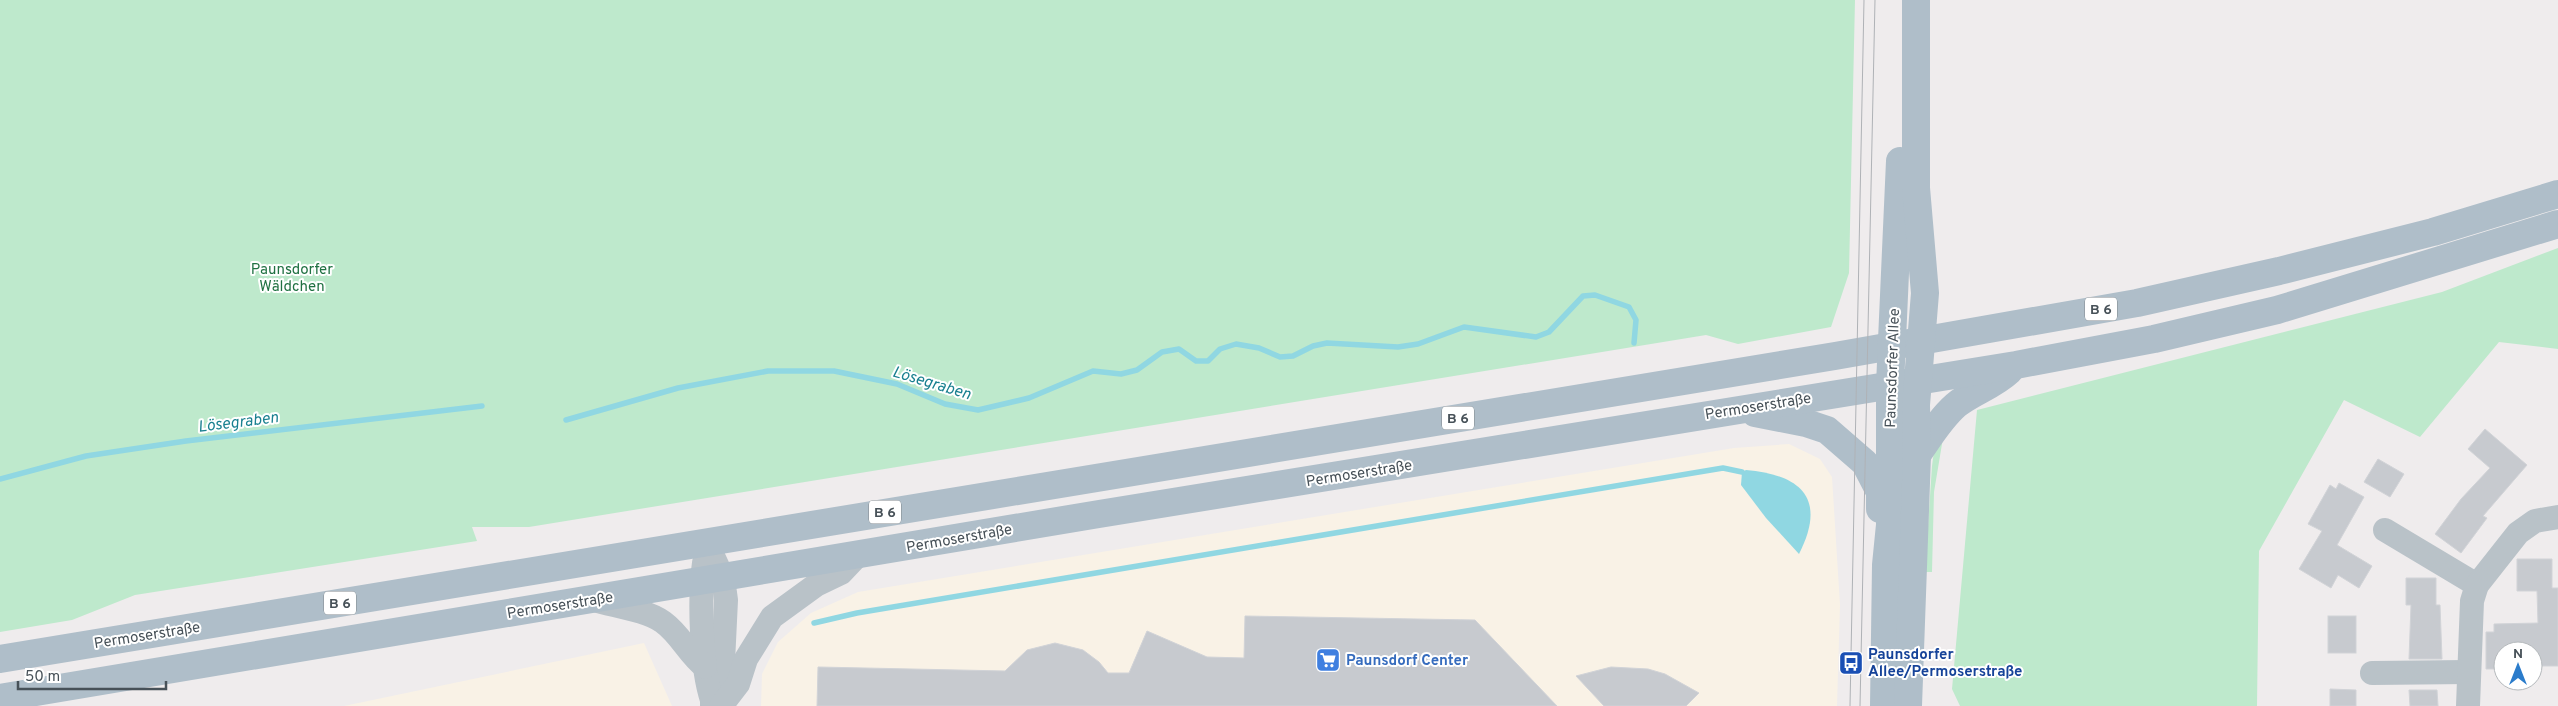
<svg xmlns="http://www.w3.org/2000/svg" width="2558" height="706" viewBox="0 0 2558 706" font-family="Overpass,sans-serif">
  <rect width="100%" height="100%" fill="#efeced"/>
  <g fill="#f9f2e6">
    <polygon points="1789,444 1820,459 1832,477 1840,605 1837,706 761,706 762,674 778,642 811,613 858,592 1734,448"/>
    <polygon points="644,643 672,706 344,706"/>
  </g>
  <g fill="#bee9cc">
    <polygon points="0,0 1855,0 1849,273 1831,327 1738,344 1706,335 529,527 472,527 477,541 135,595 72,620 0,632"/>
    <polygon points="2558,248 2558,349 2499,342 2420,437 2344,400 2259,551 2257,706 1960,706 1952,689 1977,410 2442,292"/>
    <polygon points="1943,438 1934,492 1932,572 1925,572 1932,466 1934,451"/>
  </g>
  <path fill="#90d7e2" d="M1746,470c56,5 81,29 53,84l-33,-36 -25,-33 1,-13z"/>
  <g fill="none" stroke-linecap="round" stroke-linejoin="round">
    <g stroke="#90d7e2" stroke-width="5.5">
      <polyline points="566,420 678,388 768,371 834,371 897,384 945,404 978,410 1029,398 1093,371 1121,374 1137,370 1162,352 1179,349 1196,361 1208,361 1220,349 1236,344 1259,348 1280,357 1293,356 1313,346 1327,343 1398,347 1418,344 1464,327 1536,337 1549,332 1583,296 1595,295 1629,307 1636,320 1634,343"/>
      <polyline points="0,479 86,456 186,441 482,406"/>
      <polyline points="814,623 857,613 1723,468 1742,472"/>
    </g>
  </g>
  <g fill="#c7cacf" stroke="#d1d3d7">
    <polygon points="2485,429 2527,465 2483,516 2487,518 2461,553 2435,534 2461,499 2490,468 2468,449"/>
    <polygon points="2378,459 2404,474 2390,497 2364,482"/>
    <polygon points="2339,483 2364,497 2337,545 2372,566 2359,588 2338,575 2331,588 2299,569 2322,531 2308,524 2330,485 2336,489"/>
    <polygon points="2517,559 2552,559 2552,588 2558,588 2558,666 2534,666 2534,651 2503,651 2503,669 2486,669 2486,632 2494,632 2494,624 2538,623 2537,591 2517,591"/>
    <polygon points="2406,578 2436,578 2436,605 2440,605 2442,659 2409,659 2411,605 2406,605"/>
    <polygon points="1245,616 1475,620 1557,706 817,706 818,667 1005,671 1027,650 1055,643 1083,650 1099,662 1108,673 1129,673 1147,631 1207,657 1244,658"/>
    <rect x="2328" y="616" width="28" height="37"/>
    <polygon points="1611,667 1648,669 1665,674 1699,693 1686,706 1604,706 1576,676"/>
    <polygon points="2330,689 2356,690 2356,706 2330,706"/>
    <polygon points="2409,690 2437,690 2438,706 2410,706"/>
  </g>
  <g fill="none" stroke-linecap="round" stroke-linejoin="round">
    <g stroke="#b9c2c8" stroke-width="24">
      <polyline points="2385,530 2477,585"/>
      <polyline points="706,541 723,578 726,600 722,683 712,700 712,705"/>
      <path d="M704,563c-5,34 -3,105 8,137"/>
      <path d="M594,600c20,6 53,10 69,22 18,13 25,32 42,45"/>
      <polyline points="2372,673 2468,672"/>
      <polyline points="721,706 738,684 746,659 772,617 816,585 841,573 858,555"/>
      <polyline points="2468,706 2472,601 2477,585 2518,533 2535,521 2558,517"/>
    </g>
    <g stroke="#afbec9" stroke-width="28">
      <polyline points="1755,413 1806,423 1827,430 1865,463 1880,492 1880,509"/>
      <path d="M1917,455c12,-17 23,-36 39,-50 16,-13 37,-19 53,-34"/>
      <polyline points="0,659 1835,356 2137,303 2279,271 2433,232 2558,194"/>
      <polyline points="0,698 1099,514 2016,365 2154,339 2277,310 2558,224"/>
      <polyline points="1884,706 1886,565 1890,525 1890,385 1900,161"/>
      <polyline points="1908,706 1917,455 1916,405 1925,293 1916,188 1916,0"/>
    </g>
    <g stroke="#afb2b6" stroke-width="1">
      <polyline points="1850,706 1864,0"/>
      <polyline points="1860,706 1875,0"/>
    </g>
  </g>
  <defs>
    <symbol id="supermarket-square" viewBox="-11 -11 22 22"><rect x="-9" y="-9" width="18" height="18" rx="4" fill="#3f7fe0" stroke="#fff"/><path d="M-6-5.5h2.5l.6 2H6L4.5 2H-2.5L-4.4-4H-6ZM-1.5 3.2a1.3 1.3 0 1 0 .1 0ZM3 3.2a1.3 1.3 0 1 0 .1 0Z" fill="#fff"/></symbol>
    <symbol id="bus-square" viewBox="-11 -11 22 22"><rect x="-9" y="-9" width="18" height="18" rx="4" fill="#1a4fb4" stroke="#fff"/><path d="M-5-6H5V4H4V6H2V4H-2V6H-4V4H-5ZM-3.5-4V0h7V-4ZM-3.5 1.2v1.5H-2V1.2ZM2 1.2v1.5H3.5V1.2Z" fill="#fff"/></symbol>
  </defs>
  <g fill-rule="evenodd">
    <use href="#supermarket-square" x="1314" y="646" width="28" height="28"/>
    <use href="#bus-square" x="1837" y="649" width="28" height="28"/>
  </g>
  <g text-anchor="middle" stroke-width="4" stroke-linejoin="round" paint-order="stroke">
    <g fill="#fff" stroke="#7e858a" stroke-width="1">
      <rect x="2085" y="297.5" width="32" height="23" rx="4"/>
      <rect x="1442" y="406.5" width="32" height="23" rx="4"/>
      <rect x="869" y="500.5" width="32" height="23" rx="4"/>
      <rect x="324" y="591.5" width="32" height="23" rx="4"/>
    </g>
    <g font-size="14" font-weight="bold" fill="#475158">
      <text x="2101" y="314">B 6</text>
      <text x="1458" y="423">B 6</text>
      <text x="885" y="517">B 6</text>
      <text x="340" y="608">B 6</text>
    </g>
    <g font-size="15" fill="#207142" stroke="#fff">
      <text x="292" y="274">Paunsdorfer<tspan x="292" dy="17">Wäldchen</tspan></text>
    </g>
    <g font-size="15" fill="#475158" stroke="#fff">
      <text transform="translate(1892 368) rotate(-88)" y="5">Paunsdorfer Allee</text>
      <text transform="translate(1758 406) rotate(-9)" y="5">Permoserstraße</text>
      <text transform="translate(1359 473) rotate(-9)" y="5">Permoserstraße</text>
      <text transform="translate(959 538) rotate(-10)" y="5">Permoserstraße</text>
      <text transform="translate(560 605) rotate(-9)" y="5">Permoserstraße</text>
      <text transform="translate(147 635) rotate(-9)" y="5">Permoserstraße</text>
    </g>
    <g font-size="15" font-weight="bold" fill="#164399" stroke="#fff" text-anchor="start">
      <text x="1868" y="659">Paunsdorfer<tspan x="1868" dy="17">Allee/Permoserstraße</tspan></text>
    </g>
    <g font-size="15" font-weight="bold" fill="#366cbe" stroke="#fff" text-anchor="start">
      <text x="1346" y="665">Paunsdorf Center</text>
    </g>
    <g font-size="16" font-style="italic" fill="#1a8090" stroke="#fff">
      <text transform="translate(932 382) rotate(17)" y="6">Lösegraben</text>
      <text transform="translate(238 421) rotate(-7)" y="6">Lösegraben</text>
    </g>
  </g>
  <g transform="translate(2518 666)"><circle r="24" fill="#ffffff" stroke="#b5b9bc"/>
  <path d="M0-4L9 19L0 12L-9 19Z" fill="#2b7ccb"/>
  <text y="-8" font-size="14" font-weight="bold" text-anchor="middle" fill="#475158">N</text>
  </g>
  <path d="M18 681v8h148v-8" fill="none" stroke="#475158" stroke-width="2.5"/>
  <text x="25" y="681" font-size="15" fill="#475158" stroke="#ffffff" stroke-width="4" paint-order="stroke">50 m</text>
</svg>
